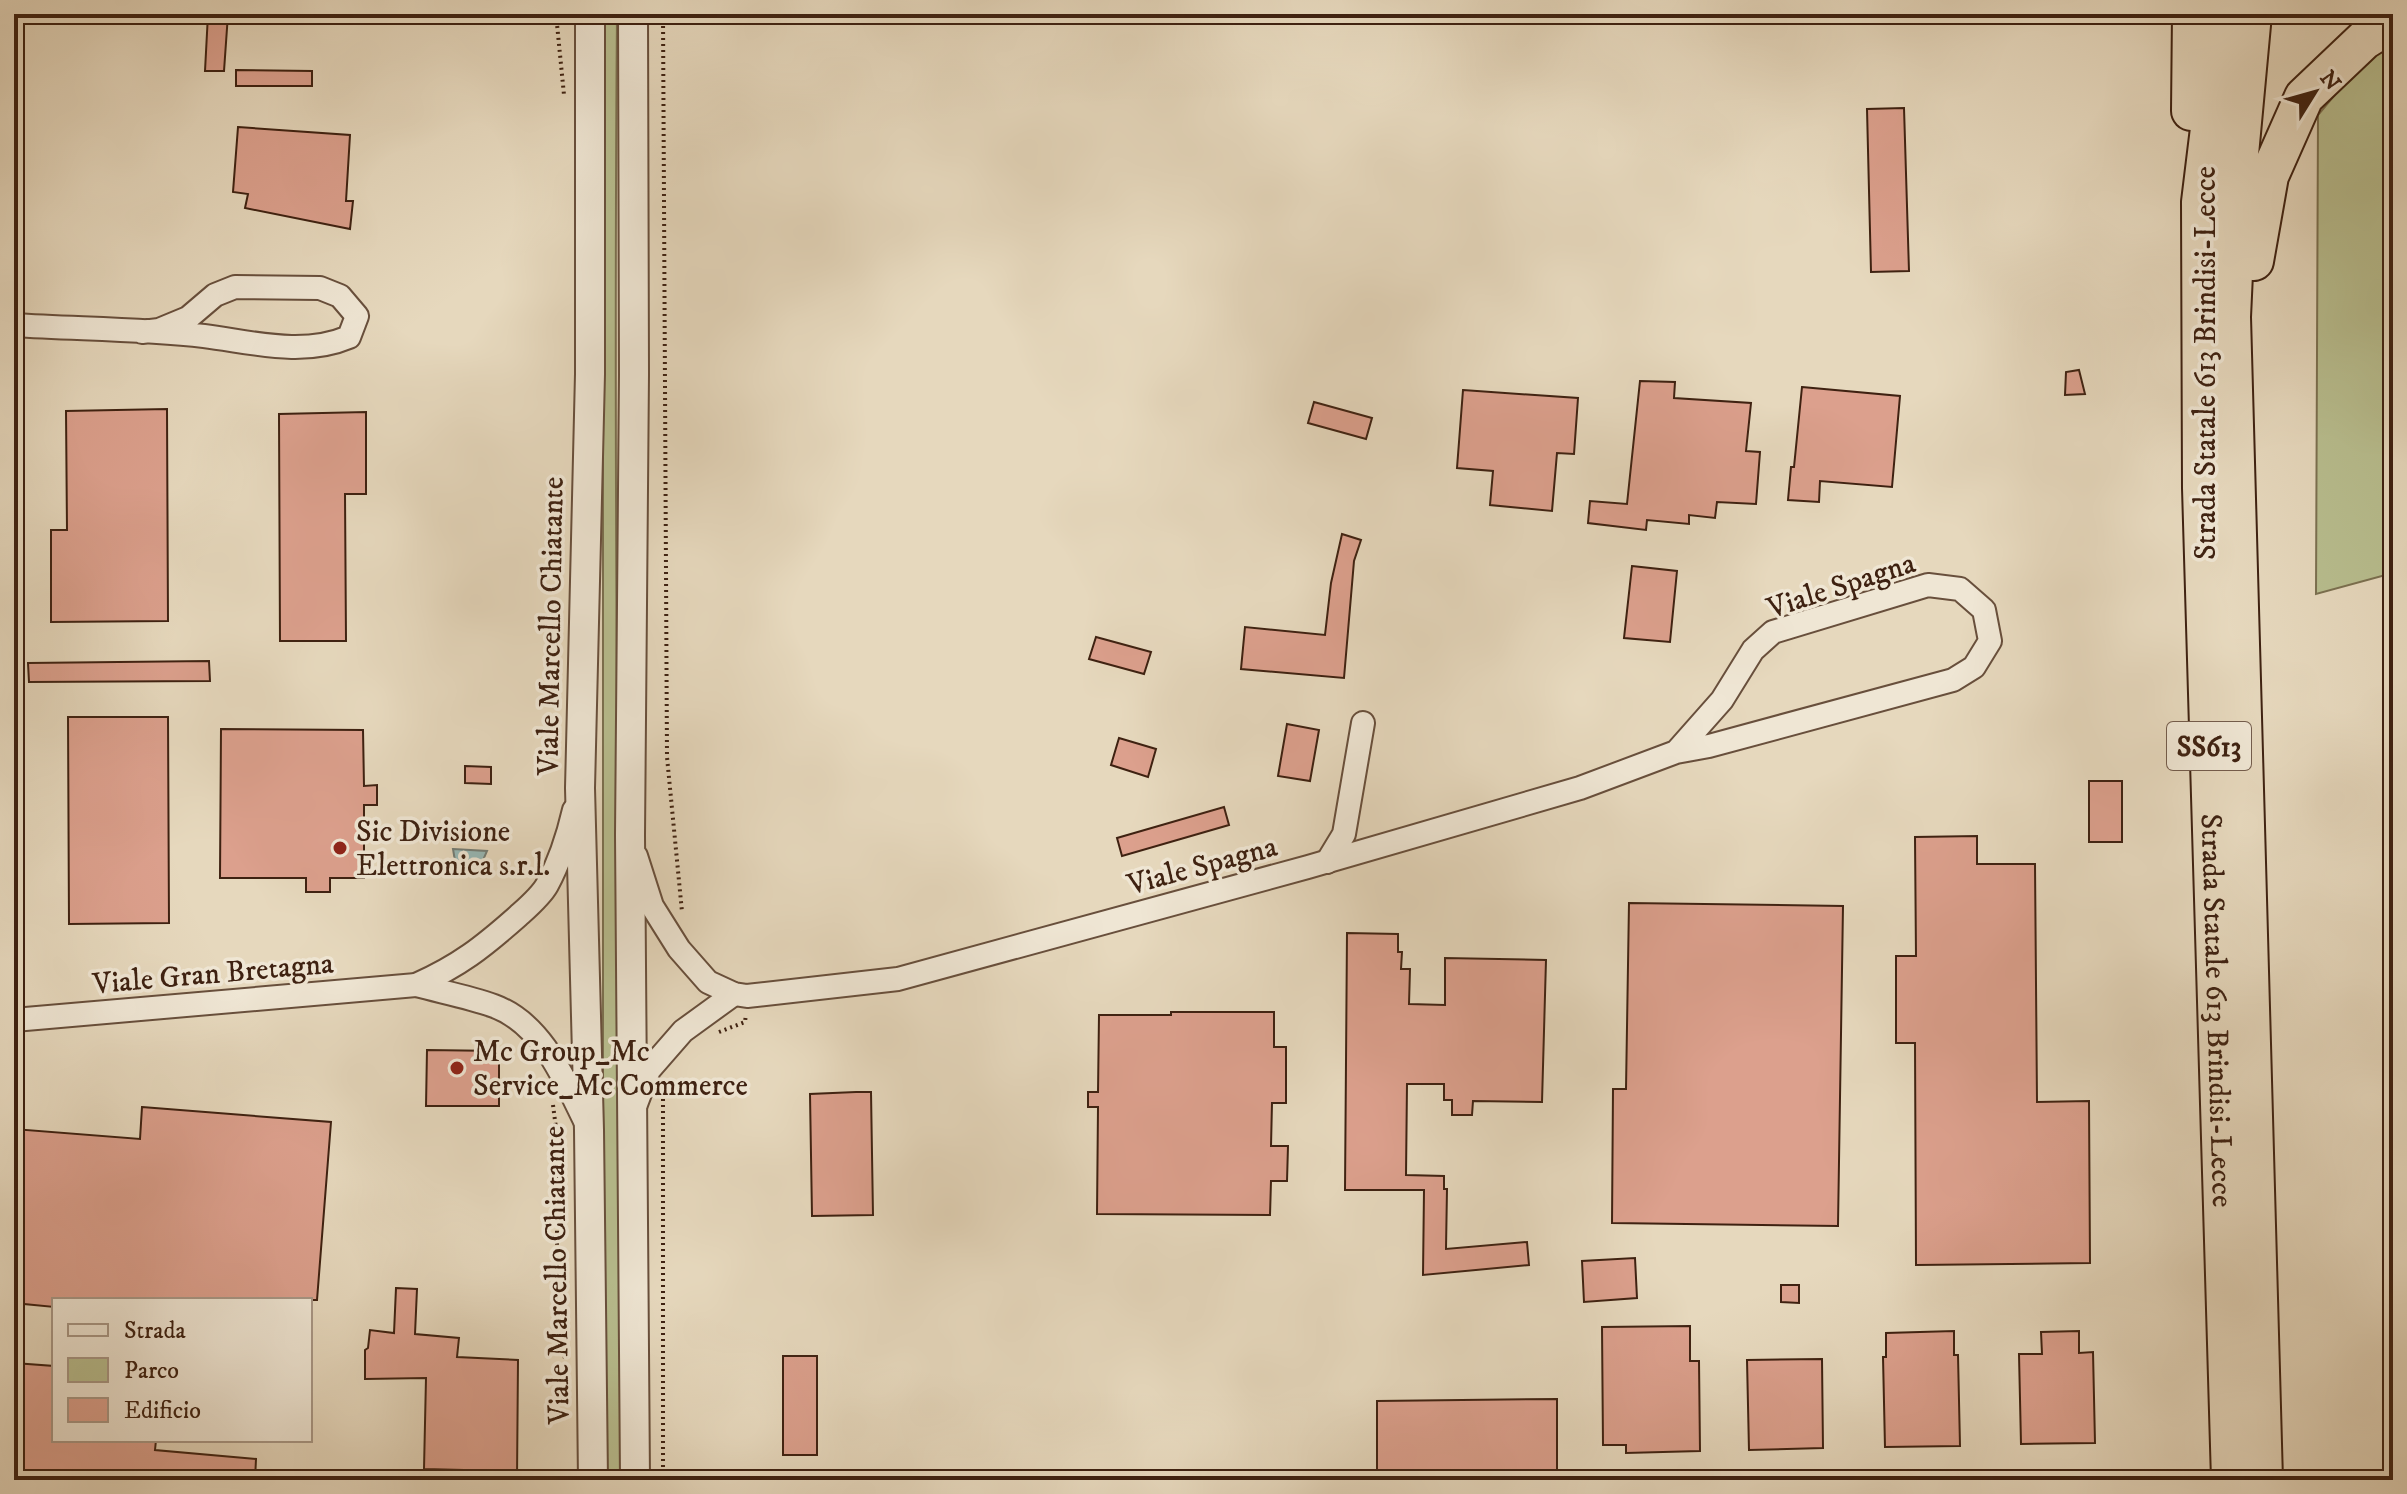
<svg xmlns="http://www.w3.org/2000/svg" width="2407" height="1494" viewBox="0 0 2407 1494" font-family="'IM FELL DW Pica',serif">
  <rect width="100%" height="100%" fill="#e6d8bd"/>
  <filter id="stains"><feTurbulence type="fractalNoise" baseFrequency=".0025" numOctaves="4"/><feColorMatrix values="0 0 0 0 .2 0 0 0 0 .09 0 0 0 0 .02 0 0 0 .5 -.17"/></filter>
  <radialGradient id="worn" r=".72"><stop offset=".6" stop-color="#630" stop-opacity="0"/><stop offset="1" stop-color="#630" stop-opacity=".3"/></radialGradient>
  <g fill="#b8be8f" stroke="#7b7050" stroke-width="2">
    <path d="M603,14h14c-4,489 3,977 4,1466h-16l-2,-68z"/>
    <polygon points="2393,42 2393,573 2316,594 2318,115 2353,73"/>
  </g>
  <polygon fill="#97b9b7" stroke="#737c75" stroke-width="2" points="453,849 487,851 481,865 467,869 455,861"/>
  <g fill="#dca08d" stroke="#3e2111" stroke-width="2">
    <polygon points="208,14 228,14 224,71 205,71"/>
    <polygon points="236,70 312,71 312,86 236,86"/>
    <polygon points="1904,108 1909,271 1871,272 1867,109"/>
    <polygon points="238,127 350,135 346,201 353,201 350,229 245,208 248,194 233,192"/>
    <polygon points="2079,370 2085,394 2065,395 2066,372"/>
    <polygon points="1640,381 1675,382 1674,398 1751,403 1746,451 1760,452 1756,504 1717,502 1715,518 1689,515 1689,524 1647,520 1646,530 1588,523 1590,501 1627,504"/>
    <polygon points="1802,387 1900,396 1892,487 1820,481 1819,502 1788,500 1791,467 1794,467"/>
    <polygon points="1463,390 1578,398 1574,454 1557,453 1552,511 1490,505 1493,471 1457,468"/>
    <polygon points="1314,402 1372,418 1366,439 1308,423"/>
    <polygon points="167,409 168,621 51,622 51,530 67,530 66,411"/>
    <polygon points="366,412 366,494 345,494 346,641 280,641 279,414"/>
    <polygon points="1342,534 1361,540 1354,561 1344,678 1241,669 1245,627 1325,635 1331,583"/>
    <polygon points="1632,566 1677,571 1670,642 1624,638"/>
    <polygon points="1096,637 1151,652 1144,674 1089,659"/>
    <polygon points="209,661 210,681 29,682 28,663"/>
    <polygon points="68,717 168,717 169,923 69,924"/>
    <polygon points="1287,724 1319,730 1310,781 1278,776"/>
    <polygon points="221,729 363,730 364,786 377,785 377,805 364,805 364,878 330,878 330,892 306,892 306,878 220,878"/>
    <polygon points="1119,738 1156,749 1148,777 1111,765"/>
    <polygon points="465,766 491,767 491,784 465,783"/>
    <rect x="2089" y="781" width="33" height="61"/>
    <polygon points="1224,807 1229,825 1122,856 1117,838"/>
    <polygon points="1977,836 1977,864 2035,864 2037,1102 2089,1101 2090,1263 1916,1265 1915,1043 1896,1043 1896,956 1916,956 1915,837"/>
    <polygon points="1629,903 1843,906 1838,1226 1612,1223 1613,1089 1626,1089"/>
    <polygon points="1347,933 1398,934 1398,952 1402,952 1401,969 1410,969 1409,1004 1445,1005 1445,958 1546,960 1542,1102 1473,1101 1472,1115 1452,1115 1452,1100 1444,1100 1444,1084 1407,1084 1406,1175 1444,1176 1444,1189 1447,1189 1446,1249 1527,1242 1529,1265 1423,1275 1424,1190 1345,1190"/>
    <polygon points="1171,1012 1274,1012 1274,1047 1286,1047 1286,1103 1272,1103 1271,1146 1288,1146 1287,1181 1271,1181 1270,1215 1097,1214 1098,1107 1088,1107 1088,1092 1098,1092 1099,1015 1171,1015"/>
    <polygon points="427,1050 499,1051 499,1106 426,1106"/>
    <polygon points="856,1092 871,1092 873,1215 812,1216 810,1094"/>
    <polygon points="142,1107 331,1122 317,1300 54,1300 54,1307 14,1303 14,1129 140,1139"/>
    <polygon points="1635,1258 1637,1298 1584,1302 1582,1261"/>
    <polygon points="1781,1285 1799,1285 1799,1303 1781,1302"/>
    <polygon points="396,1288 417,1289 415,1334 459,1338 457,1357 518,1360 517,1479 462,1479 463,1470 424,1469 426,1378 365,1379 365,1350 368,1348 370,1330 394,1333"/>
    <polygon points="1690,1326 1690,1361 1699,1361 1700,1451 1626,1453 1626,1445 1603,1445 1602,1327"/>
    <polygon points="1954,1331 1954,1355 1958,1355 1960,1446 1885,1447 1883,1357 1886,1357 1886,1333"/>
    <polygon points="2079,1331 2079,1353 2093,1352 2095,1443 2021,1444 2019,1354 2042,1354 2041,1332"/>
    <rect x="783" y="1356" width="34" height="99"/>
    <polygon points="1822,1359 1823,1448 1749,1450 1747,1360"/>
    <polygon points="14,1363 54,1366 54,1440 156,1440 155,1450 256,1459 255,1480 130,1480 14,1471"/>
    <polygon points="1557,1399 1557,1480 1377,1480 1377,1401"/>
  </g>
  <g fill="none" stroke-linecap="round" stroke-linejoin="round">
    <defs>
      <g id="minor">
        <path d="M14,325c63,4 127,4 190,11 48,6 98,21 145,1l8,-21 -17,-20 -20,-8 -85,-1 -20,8 -27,23 -29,12 -17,2"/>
        <polyline points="636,856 652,906 679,949 708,982 734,994 747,996 898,979 1308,867 1580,788 1676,752 1709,746 1953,680 1974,667 1990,641 1984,610 1960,589 1928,585 1773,632 1753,650 1722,700 1676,752"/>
        <polyline points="1327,862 1344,834 1363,723"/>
        <path d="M416,985c26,7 53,12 78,21 49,18 71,75 93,119"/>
        <path d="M14,1020l402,-35c43,-19 67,-38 102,-69 10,-9 23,-20 29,-31 13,-24 21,-49 27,-75"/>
        <polyline points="636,1104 649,1070 683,1031 734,994"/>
      </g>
      <g id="tertiary">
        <polyline points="590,14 590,374 580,788 589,1130 593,1480"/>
        <polyline points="633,14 634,374 630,835 635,1480"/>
      </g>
      <g id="trunk">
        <path id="s1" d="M2224,14l-23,188 1,286 29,992"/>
        <polyline points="2252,14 2238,165 2231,317 2263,1480"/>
        <polyline points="2191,111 2192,14"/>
        <polyline points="2254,261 2269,176 2304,97 2364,40 2393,22"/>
      </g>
    </defs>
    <use href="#minor" stroke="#684f3c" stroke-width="26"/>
    <use href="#tertiary" stroke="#684f3c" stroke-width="32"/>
    <use href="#trunk" stroke="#3e2111" stroke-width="42"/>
    <g stroke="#3e2111" stroke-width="4" stroke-dasharray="2 4" stroke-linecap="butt">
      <polyline points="556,14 564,95"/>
      <polyline points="663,14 667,757 682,912"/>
      <polyline points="719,1032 745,1022 746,1014"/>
      <polyline points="663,1099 663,1480"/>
      <polyline points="553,1105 557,1136 557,1292 566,1368"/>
    </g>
    <use href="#minor" stroke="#efe6d4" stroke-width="22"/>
    <use href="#tertiary" stroke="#efe6d4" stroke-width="28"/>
    <use href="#trunk" stroke="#e6d8bd" stroke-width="38"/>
  </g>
  <g fill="#8f2418" stroke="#efe6d4" stroke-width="3">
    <circle cx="340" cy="848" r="8"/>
    <circle cx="457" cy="1068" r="8"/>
  </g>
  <g text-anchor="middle" stroke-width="7" stroke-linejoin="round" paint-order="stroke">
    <rect fill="#efe6d4" stroke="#735c4c" stroke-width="2" x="2167" y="722" width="84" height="48" rx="6"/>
    <g font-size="28" font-weight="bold" fill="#3e2111">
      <text x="2209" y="756">SS613</text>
    </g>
    <g font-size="30" fill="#3e2111" stroke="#efe6d4">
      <text transform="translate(2205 363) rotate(-90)" y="10">Strada Statale 613 Brindisi-Lecce</text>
      <text transform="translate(1841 585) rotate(-18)" y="10">Viale Spagna</text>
      <text transform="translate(550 626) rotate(-89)" y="10">Viale Marcello Chiatante</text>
      <text transform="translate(1202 865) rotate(-15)" y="10">Viale Spagna</text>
      <text transform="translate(213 973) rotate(-5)" y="10">Viale Gran Bretagna</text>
      <text dy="10" stroke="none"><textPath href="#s1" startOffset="998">Strada Statale 613 Brindisi-Lecce</textPath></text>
      <text transform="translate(556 1275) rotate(-91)" y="10">Viale Marcello Chiatante</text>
    </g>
    <g font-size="30" fill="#3e2111" stroke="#efe6d4" text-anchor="start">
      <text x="356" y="841">Sic Divisione<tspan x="356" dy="34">Elettronica s.r.l.</tspan></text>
      <text x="473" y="1061">Mc Group_Mc<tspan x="473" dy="34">Service_Mc Commerce</tspan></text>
    </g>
  </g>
  <rect width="2407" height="1494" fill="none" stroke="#e6d8bd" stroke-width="48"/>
  <rect x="16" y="16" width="2375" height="1462" fill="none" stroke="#3e2111" stroke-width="4"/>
  <rect x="24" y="24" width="2359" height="1446" fill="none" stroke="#3e2111" stroke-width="2"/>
  <rect x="52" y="1298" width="260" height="144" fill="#efe6d4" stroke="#a89786" stroke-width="2"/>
  <rect x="68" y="1324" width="40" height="12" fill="#efe6d4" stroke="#a89786" stroke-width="2"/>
  <text x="124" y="1338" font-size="24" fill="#3e2111">Strada</text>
  <rect x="68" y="1358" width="40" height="24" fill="#b8be8f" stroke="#a89786" stroke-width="2"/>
  <text x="124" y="1378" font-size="24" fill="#3e2111">Parco</text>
  <rect x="68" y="1398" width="40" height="24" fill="#dca08d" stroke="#a89786" stroke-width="2"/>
  <text x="124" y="1418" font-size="24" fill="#3e2111">Edificio</text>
  <g transform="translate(2315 92) rotate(53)" stroke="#efe6d4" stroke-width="6" paint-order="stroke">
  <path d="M0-6L14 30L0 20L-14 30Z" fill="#3e2111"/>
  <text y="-12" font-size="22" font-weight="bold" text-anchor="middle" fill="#3e2111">N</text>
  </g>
  <rect width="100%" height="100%" filter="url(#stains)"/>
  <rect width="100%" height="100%" fill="url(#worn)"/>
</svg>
